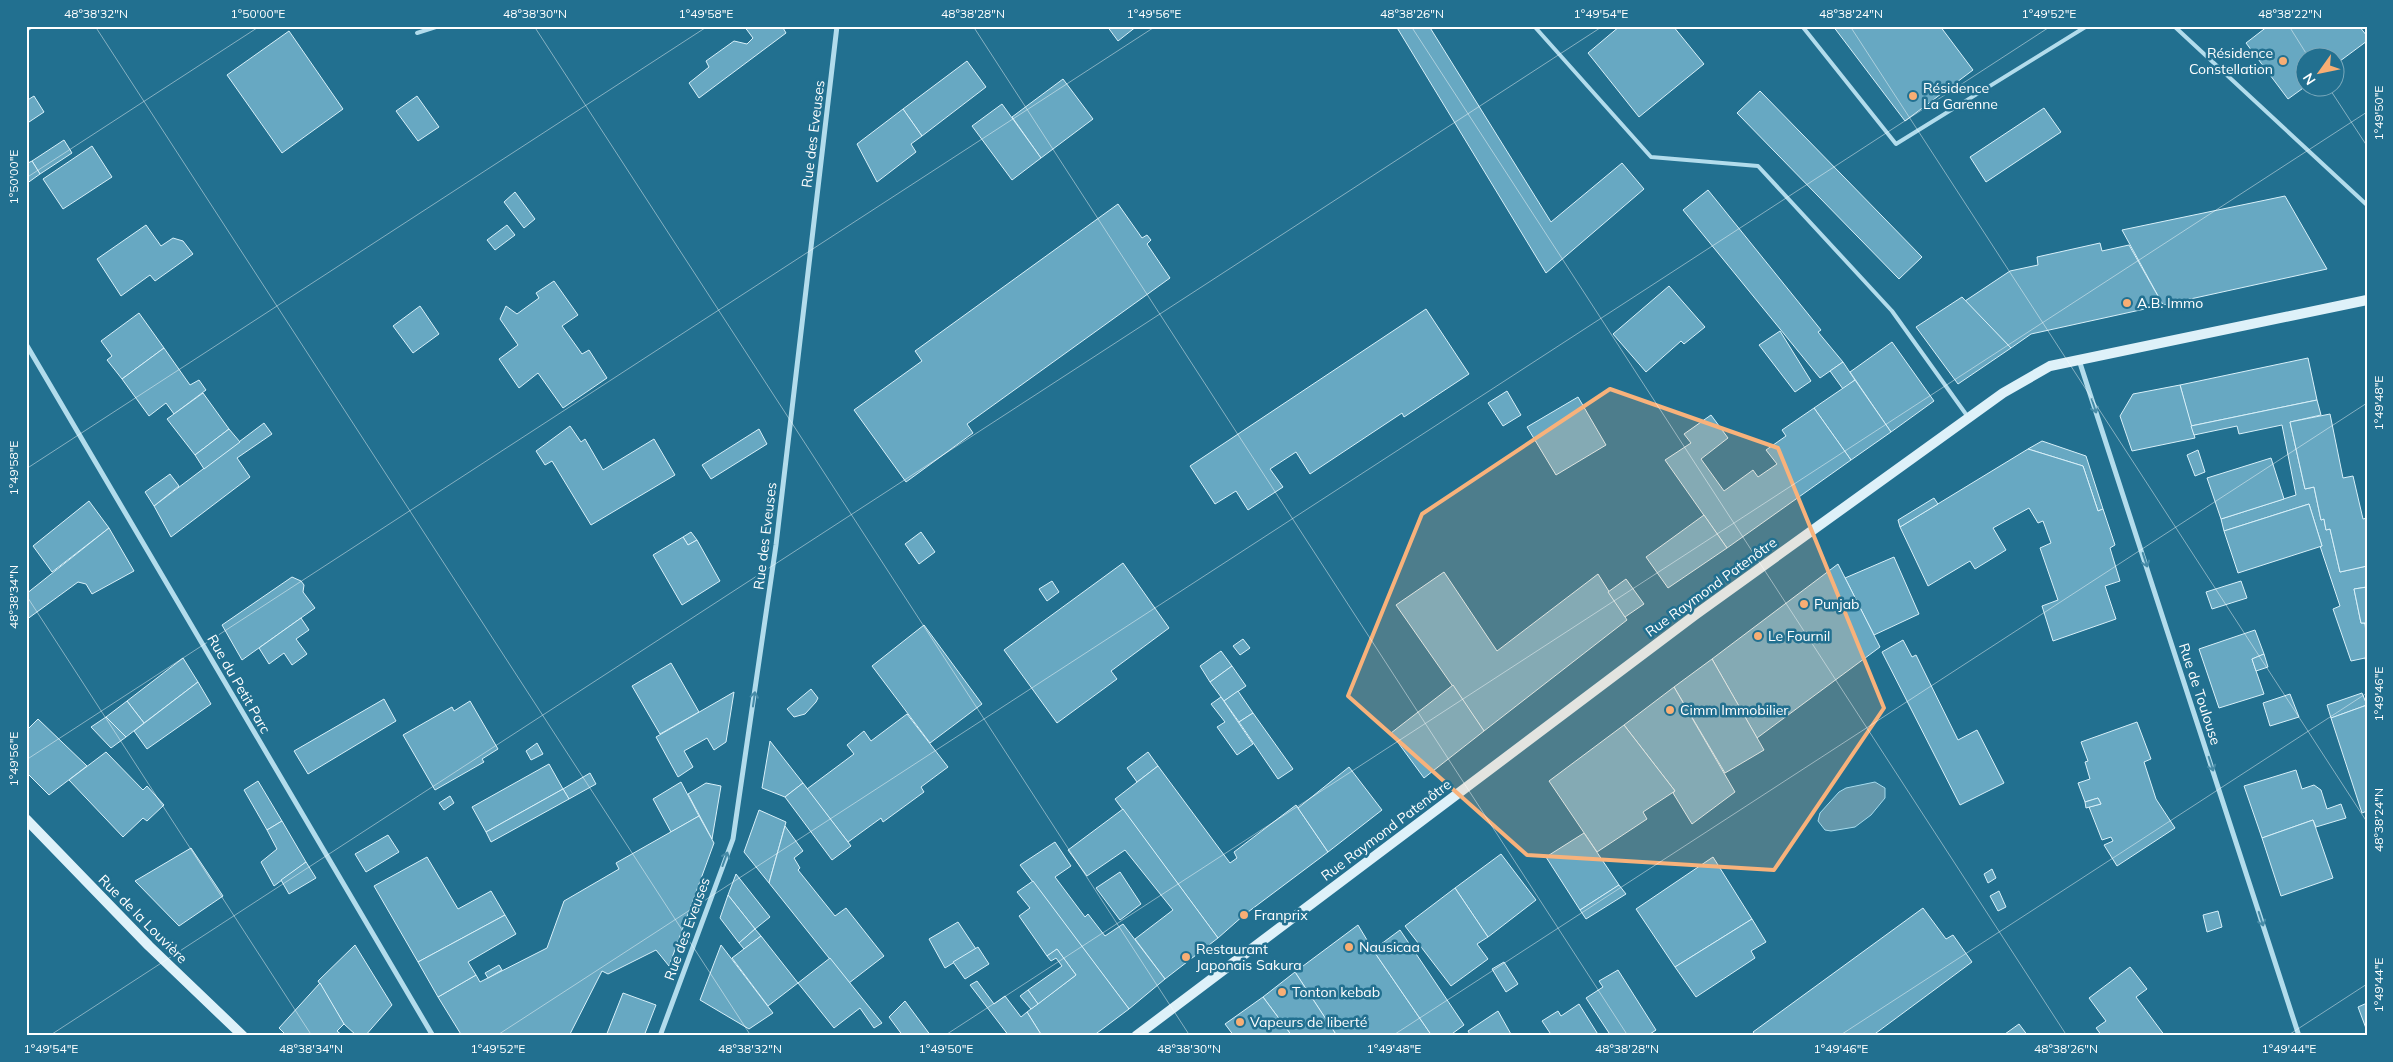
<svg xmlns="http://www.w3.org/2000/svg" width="2393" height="1062" viewBox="0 0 2393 1062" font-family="Mulish,sans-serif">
  <rect width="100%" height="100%" fill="#227090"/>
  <polygon fill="#6498ac" stroke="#a6dbed" points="1875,782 1885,788 1885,798 1871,815 1855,827 1831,831 1825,830 1818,821 1820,813 1839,792 1846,788"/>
  <g fill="#67a8c2" stroke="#d8f0f9">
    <polygon points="744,26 782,26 786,33 699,98 689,83 709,67 706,61 734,41 747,44 753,38"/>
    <polygon points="1107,26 1137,26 1118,41"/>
    <polygon points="1396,26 1429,26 1551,222 1622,163 1644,189 1546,273"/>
    <polygon points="1620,26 1673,26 1704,64 1639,117 1588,53"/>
    <polygon points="1833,26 1940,26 1973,70 1905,121"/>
    <polygon points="2268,26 2359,26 2367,36 2367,41 2336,64 2336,58 2306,58 2306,86 2288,99 2246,43"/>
    <polygon points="289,31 343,109 282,153 227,75"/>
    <polygon points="967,61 986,87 922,136 903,109"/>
    <polygon points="1063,79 1093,119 1041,158 1012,117"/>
    <polygon points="1760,91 1922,257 1899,279 1737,113"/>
    <polygon points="34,96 44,112 26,124 26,101"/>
    <polygon points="417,96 439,127 418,141 396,111"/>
    <polygon points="1002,104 1041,158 1012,180 972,126"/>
    <polygon points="2044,108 2061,132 1986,182 1970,157"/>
    <polygon points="903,109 922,136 911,144 916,152 877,182 857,144"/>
    <polygon points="64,140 72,153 40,174 32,161"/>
    <polygon points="92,146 112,177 63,209 43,179"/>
    <polygon points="32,161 40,174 26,184 26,164"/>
    <polygon points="1708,190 1821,330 1818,332 1843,362 1820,378 1683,210"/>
    <polygon points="515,192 535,219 524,228 504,202"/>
    <polygon points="2285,196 2327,269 2163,305 2122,230"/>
    <polygon points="1118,204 1142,238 1147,235 1151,240 1147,244 1170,278 967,424 973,433 906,482 854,410 922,361 915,351"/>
    <polygon points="146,225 161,246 173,238 183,241 193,254 155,281 150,275 121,296 97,259"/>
    <polygon points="507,225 515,235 495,250 487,240"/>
    <polygon points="2100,243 2102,251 2129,245 2163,305 2031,334 2011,348 1965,301 2010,271 2038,265 2037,257"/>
    <polygon points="554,281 578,315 562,326 582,354 589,350 607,378 563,408 538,373 519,388 499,359 518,345 500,319 506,306 517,314 539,298 536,293"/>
    <polygon points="1669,286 1705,327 1684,344 1681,341 1646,372 1613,334"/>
    <polygon points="1962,297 2011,348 1958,384 1916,327"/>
    <polygon points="420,306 439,334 413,353 393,326"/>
    <polygon points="1426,309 1469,374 1404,417 1402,413 1310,474 1296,452 1270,469 1283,487 1248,510 1236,491 1215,504 1190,466"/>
    <polygon points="139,313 164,348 122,379 107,360 112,356 101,341"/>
    <polygon points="1780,331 1811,381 1795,392 1759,345"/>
    <polygon points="1892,342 1934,401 1891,432 1850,372"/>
    <polygon points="164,348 190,385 199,380 206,390 174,414 166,403 149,416 122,379"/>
    <polygon points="2308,358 2317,400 2191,426 2180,385"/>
    <polygon points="1843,362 1855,380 1843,389 1830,371"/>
    <polygon points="1855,380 1891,432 1851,460 1814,408"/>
    <polygon points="2180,385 2195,438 2132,451 2120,416 2133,394"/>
    <polygon points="1507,391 1521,415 1503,426 1488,403"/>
    <polygon points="203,393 229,429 195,455 167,419"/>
    <polygon points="1578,397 1606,445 1556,475 1527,427"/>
    <polygon points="2317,400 2321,415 2290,422 2305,489 2314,487 2321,520 2324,519 2326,530 2330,529 2340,572 2367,566 2367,587 2354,589 2361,623 2365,623 2367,634 2367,666 2365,658 2351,661 2333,609 2340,606 2320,546 2322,546 2309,504 2224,531 2221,519 2296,495 2282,425 2239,434 2237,426 2194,435 2191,426"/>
    <polygon points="1814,408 1851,460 1727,548 1665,460 1691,443 1684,434 1711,415 1728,438 1701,459 1724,491 1753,470 1758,477 1777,464 1766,450 1786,436 1782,430"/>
    <polygon points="2330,414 2343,478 2353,476 2363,519 2367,518 2367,566 2340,572 2330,529 2326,530 2324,519 2321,520 2314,487 2305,489 2290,422"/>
    <polygon points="264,423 272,434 237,458 250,477 171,537 154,506"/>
    <polygon points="570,426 581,442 585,439 603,470 654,439 675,475 591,525 552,461 545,465 536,451"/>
    <polygon points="229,429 240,442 204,469 195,455"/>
    <polygon points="759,429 767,444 711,479 702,465"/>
    <polygon points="2042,441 2086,456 2103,509 2098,511 2083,466 2028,449"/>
    <polygon points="2028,449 2083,466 2098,511 2103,509 2115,545 2110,548 2120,581 2105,586 2116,619 2053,641 2042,606 2058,600 2040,548 2051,543 2043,521 2038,523 2029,508 1993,528 2006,550 1975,569 1970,561 1928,586 1900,527"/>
    <polygon points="2198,450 2205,472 2195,476 2187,455"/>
    <polygon points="2271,458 2284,499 2221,519 2207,478"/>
    <polygon points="170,474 179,486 154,506 145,492"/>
    <polygon points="1934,498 1938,504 1900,527 1898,520"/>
    <polygon points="89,501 109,528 52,572 33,546"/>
    <polygon points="2309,504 2322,546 2238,573 2224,531"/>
    <polygon points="1704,515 1727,548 1668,588 1646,557"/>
    <polygon points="109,528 134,571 92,594 86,584 78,582 26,620 26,594"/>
    <polygon points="691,532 697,540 688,545 683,537"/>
    <polygon points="921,532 935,552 919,564 905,544"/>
    <polygon points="683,537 688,545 697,540 720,581 682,605 653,555"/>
    <polygon points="1894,557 1919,614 1874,635 1845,578"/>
    <polygon points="1123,563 1169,628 1111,671 1117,679 1057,723 1004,650"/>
    <polygon points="1838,564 1880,647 1757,738 1712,659"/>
    <polygon points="1444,572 1497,651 1598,574 1627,620 1484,731 1396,605"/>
    <polygon points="292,577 301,581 304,585 303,592 315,608 242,660 222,625"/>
    <polygon points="1626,579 1644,604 1625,617 1608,592"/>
    <polygon points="1052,581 1059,592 1047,601 1039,589"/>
    <polygon points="2241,581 2247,598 2212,609 2206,592"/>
    <polygon points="2367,587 2367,634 2366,634 2365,623 2361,623 2354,589"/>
    <polygon points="301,618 309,630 296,639 307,654 292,665 284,653 269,664 259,648"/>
    <polygon points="924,625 982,704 930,743 872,666"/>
    <polygon points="2255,630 2264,654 2252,659 2264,694 2219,708 2199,649"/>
    <polygon points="1243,639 1250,648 1240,655 1233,646"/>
    <polygon points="1903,640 1912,657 1916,655 1958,740 1977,730 2004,783 1960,805 1882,652"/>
    <polygon points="1221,651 1232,666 1210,682 1200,666"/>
    <polygon points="2264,654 2268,667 2256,671 2252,659"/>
    <polygon points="183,658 198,682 144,723 127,701"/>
    <polygon points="1712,659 1764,750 1725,773 1674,687"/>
    <polygon points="671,663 699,712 660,734 632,686"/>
    <polygon points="1232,666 1246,686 1224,701 1210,682"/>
    <polygon points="198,682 211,704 147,749 134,731"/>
    <polygon points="1453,685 1484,731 1424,778 1391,733"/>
    <polygon points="1674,687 1735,792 1692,824 1673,793 1675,791 1624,725"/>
    <polygon points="811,689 818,698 816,702 805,714 794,717 787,709"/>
    <polygon points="1238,691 1253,713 1239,722 1224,701"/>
    <polygon points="734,692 726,742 714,750 707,738 684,751 693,767 678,777 656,737"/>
    <polygon points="2362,693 2367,705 2331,718 2327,705"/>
    <polygon points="2290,694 2299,717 2270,726 2263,703"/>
    <polygon points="1221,697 1253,744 1237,755 1217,727 1225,722 1211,704"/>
    <polygon points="384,699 396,721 308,774 294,751"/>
    <polygon points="127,701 144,723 126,737 106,717"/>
    <polygon points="470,701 498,749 482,759 484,762 435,790 403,735 452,707 454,711"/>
    <polygon points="2367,705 2367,811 2362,813 2331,718"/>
    <polygon points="1253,713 1293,769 1278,779 1239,722"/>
    <polygon points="907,714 948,767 921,787 924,792 883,822 881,818 848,842 807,789 854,754 847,745 864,731 871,741"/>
    <polygon points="106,717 126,737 111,748 91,727"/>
    <polygon points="38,719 87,766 49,795 26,772 26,731"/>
    <polygon points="2137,722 2151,759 2144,762 2156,799 2175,828 2117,866 2104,845 2113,841 2111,837 2102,840 2089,807 2101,804 2098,798 2085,802 2078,783 2090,779 2085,762 2088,761 2081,742"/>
    <polygon points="1624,725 1675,791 1643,812 1647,819 1597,852 1549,781"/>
    <polygon points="770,741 803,783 785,797 762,788"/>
    <polygon points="537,743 543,754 531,760 526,751"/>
    <polygon points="106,752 143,790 147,786 164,805 147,821 143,818 123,837 69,780"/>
    <polygon points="1148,752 1158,766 1137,782 1127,768"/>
    <polygon points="549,764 563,789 486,832 472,807"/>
    <polygon points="1158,766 1230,863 1237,858 1234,852 1296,805 1328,852 1244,915 1218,938 1115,799"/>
    <polygon points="1349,767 1382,810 1328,852 1298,808"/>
    <polygon points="2296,770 2302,789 2314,785 2321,790 2327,809 2341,804 2346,818 2316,827 2313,820 2262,838 2244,786"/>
    <polygon points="590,773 596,784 569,799 563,789"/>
    <polygon points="258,781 282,821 267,830 244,790"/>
    <polygon points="681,782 699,816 671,832 653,799"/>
    <polygon points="706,783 721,786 712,839 688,794"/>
    <polygon points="803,783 851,846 832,860 785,797"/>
    <polygon points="563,789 569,799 491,842 486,832"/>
    <polygon points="450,796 454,803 444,810 439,803"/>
    <polygon points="2098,798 2101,804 2086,808 2085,802"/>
    <polygon points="1123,809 1218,938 1165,979 1135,939 1173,910 1125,850 1087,876 1068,850"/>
    <polygon points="759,810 786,822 769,883 744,852"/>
    <polygon points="699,816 714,843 669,966 656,950 608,974 602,971 569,1036 462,1036 438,997 476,975 480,982 547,948 564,901 619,869 616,863"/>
    <polygon points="2313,820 2333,878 2281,896 2262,838"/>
    <polygon points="282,821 306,862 274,886 261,862 277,849 267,830"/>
    <polygon points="785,826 803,851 794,858 800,868 798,870 835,916 846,908 884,956 849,983 769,883"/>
    <polygon points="1584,833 1619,885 1580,910 1546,857"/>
    <polygon points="388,835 399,852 366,872 355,854"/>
    <polygon points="1055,842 1071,866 1055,877 1085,917 1088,914 1105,936 1123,924 1165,979 1129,1009 1020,865"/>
    <polygon points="191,848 223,896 179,926 135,881"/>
    <polygon points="1501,854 1536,900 1488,937 1455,888"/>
    <polygon points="427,857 458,909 491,891 505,915 418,962 374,886"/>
    <polygon points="1713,857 1752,919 1675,967 1636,909"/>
    <polygon points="306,862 316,878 289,894 281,880"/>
    <polygon points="1992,869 1996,878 1988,883 1984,874"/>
    <polygon points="1120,872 1141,904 1120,920 1096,888"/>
    <polygon points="736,874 770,917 755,929 728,895"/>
    <polygon points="1033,881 1129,1009 1093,1036 1042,1036 1027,1012 1076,975 1057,949 1047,956 1019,916 1030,908 1017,892"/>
    <polygon points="1619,885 1626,894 1586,919 1580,910"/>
    <polygon points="1455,888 1488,937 1477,944 1488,959 1451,986 1405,926"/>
    <polygon points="1999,891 2006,907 1998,911 1990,896"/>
    <polygon points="728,895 755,929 739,943 720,918"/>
    <polygon points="1923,908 1946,939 1953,935 1972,962 1872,1036 1756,1036 1753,1032"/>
    <polygon points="2218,911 2222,927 2207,932 2203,915"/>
    <polygon points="505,915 516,934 468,962 476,975 438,997 418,962"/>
    <polygon points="1752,919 1766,942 1751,951 1755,958 1696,997 1675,967"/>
    <polygon points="958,922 976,949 945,968 929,939"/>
    <polygon points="1358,925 1373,950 1432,1036 1337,1036 1295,972"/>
    <polygon points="755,929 761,936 744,949 739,943"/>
    <polygon points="1400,930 1464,1025 1449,1036 1432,1036 1373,950"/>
    <polygon points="761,936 798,983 768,1006 732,958"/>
    <polygon points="355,945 392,1005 365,1036 357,1036 344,1024 318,981"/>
    <polygon points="721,945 773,1013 749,1029 700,1000"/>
    <polygon points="978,947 989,964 965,979 953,962"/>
    <polygon points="1057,949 1076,975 1038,1004 1028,990 1062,966 1056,958 1051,961 1047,956"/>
    <polygon points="830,958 882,1023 874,1028 860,1008 834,1028 798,983"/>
    <polygon points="1504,962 1518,984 1506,992 1492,969"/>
    <polygon points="499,965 502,970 488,978 485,973"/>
    <polygon points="2130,967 2147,989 2136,997 2165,1036 2102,1036 2096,1028 2106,1021 2089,998"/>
    <polygon points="1618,970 1656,1030 1647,1036 1611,1036 1586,998 1603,987 1599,981"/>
    <polygon points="1295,972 1337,1036 1317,1036 1316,1034 1313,1036 1292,1036 1263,997"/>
    <polygon points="977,981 994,1004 1005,996 1021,1017 1027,1012 1042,1036 1009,1036 970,985"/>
    <polygon points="320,983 344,1024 337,1031 343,1036 287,1036 279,1028"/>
    <polygon points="1028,990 1038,1004 1031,1009 1020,996"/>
    <polygon points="623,993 656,1005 644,1036 606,1036"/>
    <polygon points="1263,997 1292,1036 1234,1036 1225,1024"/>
    <polygon points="905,1001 931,1036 903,1036 889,1017"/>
    <polygon points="2367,1003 2367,1031 2358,1007"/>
    <polygon points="1579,1004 1599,1036 1552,1036 1542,1021 1558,1011 1561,1016"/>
    <polygon points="1498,1011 1512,1036 1471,1036 1468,1031"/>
    <polygon points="2019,1024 2028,1036 2007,1036 2005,1034"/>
  </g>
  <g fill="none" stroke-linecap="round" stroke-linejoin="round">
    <g stroke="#b2dcec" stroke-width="4">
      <polyline points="1534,26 1651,157 1758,166 1892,311 1968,417"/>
      <polyline points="1802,26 1896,144 2087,26"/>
      <polyline points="2157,26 2175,27 2367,205"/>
      <polyline points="26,30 32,26"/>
      <polyline points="417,33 439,26"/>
    </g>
    <g stroke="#b2dcec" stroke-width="5">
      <polyline points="26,344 433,1036"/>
      <polyline points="2079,360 2299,1036"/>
      <polyline points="660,1036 733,839 776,545 837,26"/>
    </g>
    <g stroke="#def1f9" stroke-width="10">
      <polyline points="26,819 149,946 243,1036"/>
      <polyline points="1136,1036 1695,615 2003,393 2050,366 2367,300"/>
    </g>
  </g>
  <defs><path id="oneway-shaft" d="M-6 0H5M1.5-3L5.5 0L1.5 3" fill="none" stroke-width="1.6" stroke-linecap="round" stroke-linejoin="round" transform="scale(1.25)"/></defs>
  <g stroke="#468ba7">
    <use href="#oneway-shaft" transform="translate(2094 406) rotate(72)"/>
    <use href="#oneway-shaft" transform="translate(2145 560) rotate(72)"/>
    <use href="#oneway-shaft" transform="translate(754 699) rotate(-82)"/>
    <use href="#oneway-shaft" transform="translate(2211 764) rotate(72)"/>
    <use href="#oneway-shaft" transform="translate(725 859) rotate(-70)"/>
    <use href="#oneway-shaft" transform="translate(2261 919) rotate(72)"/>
  </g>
  <path fill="#f8b27b" fill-opacity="0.2" stroke="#f8b27b" stroke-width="4" stroke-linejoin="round" d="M1610,389l168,59 106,260 -110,162 -247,-15 -179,-159 74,-182z"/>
  <path fill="none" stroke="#fff" stroke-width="1" stroke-opacity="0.45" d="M95,26l656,1010M534,26l656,1010M973,26l655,1010M1411,26l656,1010M1850,26l517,796M2289,26l20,32M2329,88l38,58M26,178l234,-152M26,469l682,-443M26,595l286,441M26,760l1130,-734M49,1036l1554,-1010M496,1036l1555,-1010M944,1036l1423,-924M1392,1036l975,-633M1839,1036l528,-343M2287,1036l80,-52"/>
  <g fill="#f8ae74" stroke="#227090" stroke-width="2">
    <circle cx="2283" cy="61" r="5"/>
    <circle cx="1913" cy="96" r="5"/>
    <circle cx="2127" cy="303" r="5"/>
    <circle cx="1804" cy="604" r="5"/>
    <circle cx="1758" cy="636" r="5"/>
    <circle cx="1670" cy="710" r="5"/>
    <circle cx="1244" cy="915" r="5"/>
    <circle cx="1349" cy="947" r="5"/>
    <circle cx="1186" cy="957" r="5"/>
    <circle cx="1282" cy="992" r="5"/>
    <circle cx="1240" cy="1022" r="5"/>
  </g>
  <g text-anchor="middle" stroke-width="5" stroke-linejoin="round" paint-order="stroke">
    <g font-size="14" fill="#fff" stroke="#227090" text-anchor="start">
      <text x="2273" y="58" text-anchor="end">Résidence<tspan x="2273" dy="16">Constellation</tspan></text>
      <text x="1923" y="93">Résidence<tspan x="1923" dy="16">La Garenne</tspan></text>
      <text x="2137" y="308">A.B. Immo</text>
      <text x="1814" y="609">Punjab</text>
      <text x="1768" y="641">Le Fournil</text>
      <text x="1680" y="715">Cimm Immobilier</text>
      <text x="1254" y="920">Franprix</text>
      <text x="1359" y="952">Nausicaa</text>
      <text x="1196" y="954">Restaurant<tspan x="1196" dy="16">Japonais Sakura</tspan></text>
      <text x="1292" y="997">Tonton kebab</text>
      <text x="1250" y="1027">Vapeurs de liberté</text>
    </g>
    <g font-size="14" fill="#fff" stroke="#227090">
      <text transform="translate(813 134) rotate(-83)" y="5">Rue des Eveuses</text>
      <text transform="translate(765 536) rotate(-83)" y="5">Rue des Eveuses</text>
      <text transform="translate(1711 587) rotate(-36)" y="5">Rue Raymond Patenôtre</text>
      <text transform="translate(239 684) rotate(60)" y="5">Rue du Petit Parc</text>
      <text transform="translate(2200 694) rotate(72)" y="5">Rue de Toulouse</text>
      <text transform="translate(1386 830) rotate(-37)" y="5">Rue Raymond Patenôtre</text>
      <text transform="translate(143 919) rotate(45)" y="5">Rue de la Louvière</text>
      <text transform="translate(687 929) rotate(-70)" y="5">Rue des Eveuses</text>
    </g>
  </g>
  <rect width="2393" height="1062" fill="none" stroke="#227090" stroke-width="55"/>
  <g transform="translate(2320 72) rotate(237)"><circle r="24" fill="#227090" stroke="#7aa9bc"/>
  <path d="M0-4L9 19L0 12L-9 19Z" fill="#f8ae74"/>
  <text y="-8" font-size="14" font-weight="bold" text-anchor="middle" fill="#ffffff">N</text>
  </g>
  <rect x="28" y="28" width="2338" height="1006" fill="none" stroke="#fff" stroke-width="2"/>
  <g font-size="12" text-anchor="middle" fill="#fff">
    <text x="96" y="18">48°38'32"N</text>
    <text x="258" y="18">1°50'00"E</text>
    <text x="535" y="18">48°38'30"N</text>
    <text x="706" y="18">1°49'58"E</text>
    <text x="973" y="18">48°38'28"N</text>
    <text x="1154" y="18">1°49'56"E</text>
    <text x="1412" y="18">48°38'26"N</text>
    <text x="1601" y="18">1°49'54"E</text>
    <text x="1851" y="18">48°38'24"N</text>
    <text x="2049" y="18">1°49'52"E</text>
    <text x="2290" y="18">48°38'22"N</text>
    <text transform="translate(2379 113) rotate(-90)" y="4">1°49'50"E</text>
    <text transform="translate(14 177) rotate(-90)" y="4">1°50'00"E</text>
    <text transform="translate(2379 403) rotate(-90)" y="4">1°49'48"E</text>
    <text transform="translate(14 468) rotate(-90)" y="4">1°49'58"E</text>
    <text transform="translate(14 597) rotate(-90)" y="4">48°38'34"N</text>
    <text transform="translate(2379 694) rotate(-90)" y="4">1°49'46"E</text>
    <text transform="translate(14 759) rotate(-90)" y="4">1°49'56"E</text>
    <text transform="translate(2379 820) rotate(-90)" y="4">48°38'24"N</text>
    <text transform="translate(2379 985) rotate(-90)" y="4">1°49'44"E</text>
    <text x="51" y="1053">1°49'54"E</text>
    <text x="311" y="1053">48°38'34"N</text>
    <text x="498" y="1053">1°49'52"E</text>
    <text x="750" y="1053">48°38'32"N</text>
    <text x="946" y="1053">1°49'50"E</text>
    <text x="1189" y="1053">48°38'30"N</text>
    <text x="1394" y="1053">1°49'48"E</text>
    <text x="1627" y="1053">48°38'28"N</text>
    <text x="1841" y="1053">1°49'46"E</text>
    <text x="2066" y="1053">48°38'26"N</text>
    <text x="2289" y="1053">1°49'44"E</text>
  </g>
</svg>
